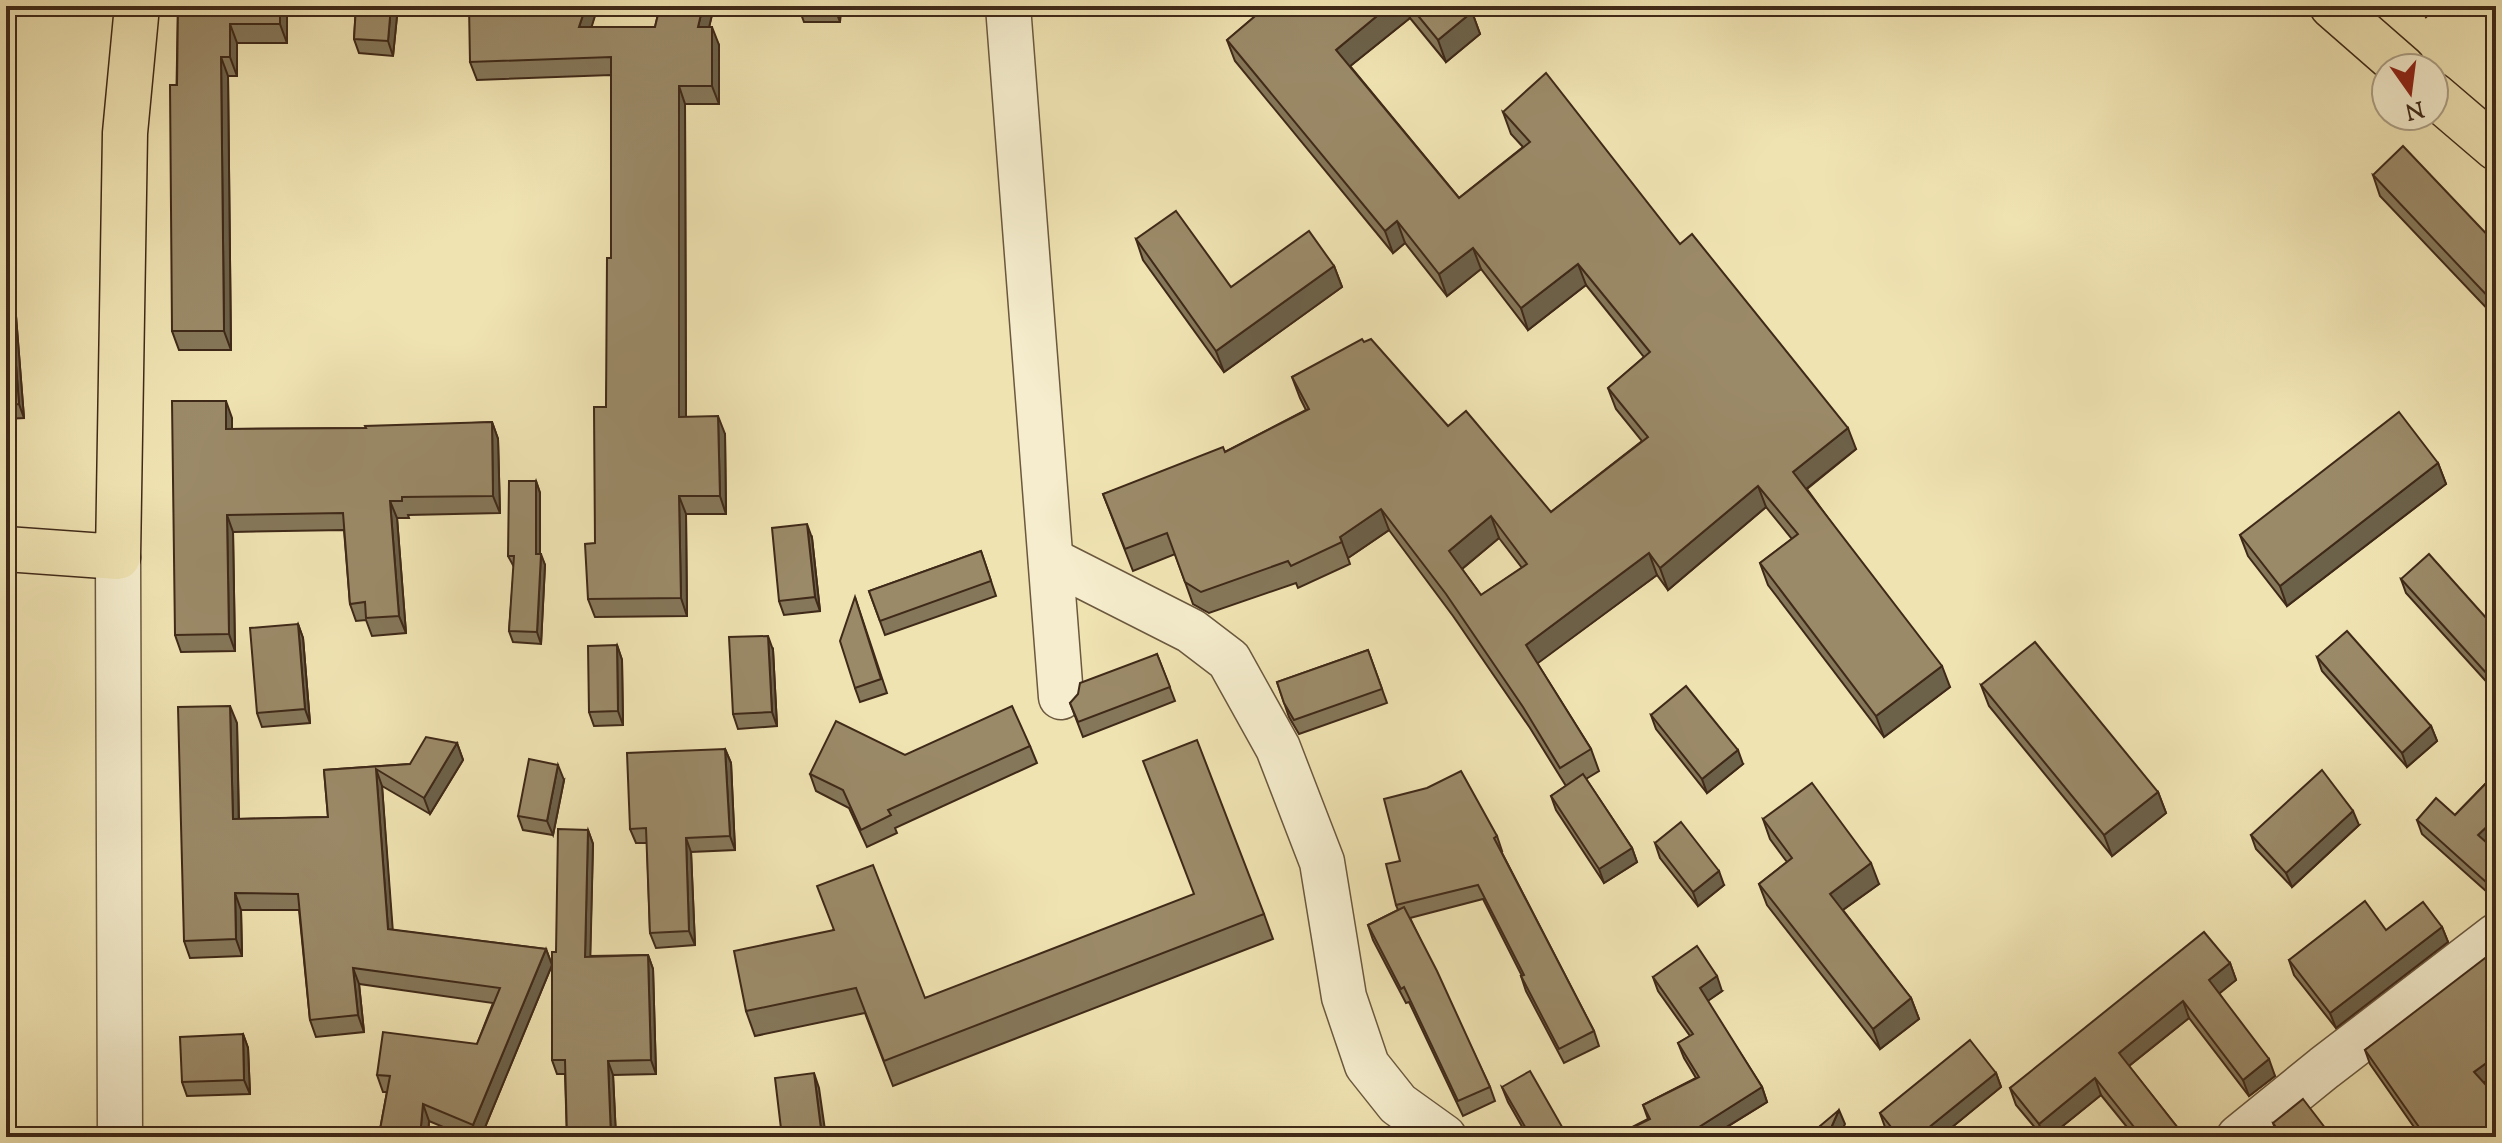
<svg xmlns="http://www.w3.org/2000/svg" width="2502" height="1143" viewBox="0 0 2502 1143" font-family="'Sorts Mill Goudy',serif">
  <rect width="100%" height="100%" fill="#f0e3b2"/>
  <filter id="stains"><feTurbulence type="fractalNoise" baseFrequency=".0025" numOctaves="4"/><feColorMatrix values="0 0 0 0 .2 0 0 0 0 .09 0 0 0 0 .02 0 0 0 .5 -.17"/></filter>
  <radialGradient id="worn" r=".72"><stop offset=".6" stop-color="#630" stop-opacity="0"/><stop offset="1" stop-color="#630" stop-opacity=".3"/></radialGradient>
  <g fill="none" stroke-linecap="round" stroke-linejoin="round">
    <defs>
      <g id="minor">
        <polyline points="1008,6 1061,697"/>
        <polyline points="118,557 120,1137"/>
        <polyline points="1051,560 1191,631 1229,660 1278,748 1322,862 1344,997 1367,1065 1398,1104 1444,1137"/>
        <polyline points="2239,1137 2324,1068 2496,936"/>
      </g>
      <g id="major">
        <polyline points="2332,6 2403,68"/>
        <polyline points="2434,95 2496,148"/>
        <polyline points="6,549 118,557 125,133 137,6"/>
      </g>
    </defs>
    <use href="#minor" stroke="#6b583e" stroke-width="47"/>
    <use href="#major" stroke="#3f2918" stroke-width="47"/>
    <use href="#minor" stroke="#f5edcd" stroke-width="44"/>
    <use href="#major" stroke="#f0e3b2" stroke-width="44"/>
  </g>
  <g fill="#857759" stroke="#3f2918" stroke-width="2" fill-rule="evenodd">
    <polygon points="178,6 287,6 287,43 237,43 237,76 228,76 231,350 179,350 172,331"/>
    <polygon points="356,6 398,6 393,56 359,53 354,39"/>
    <polygon points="598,6 591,27 655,27 660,6 714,6 709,27 719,45 719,104 685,104 686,417 725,434 726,514 686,514 687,616 595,617 588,599 595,543 606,407 611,258 611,75 477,80 470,62"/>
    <polygon points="798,6 841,6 840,22 804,22"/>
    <path d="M1267,6h200l5,6 8,22 -34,28 -36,-44 -60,48 109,132 64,-51 -12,-13 -8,-22 177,132 176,205 -49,40 143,198 -66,50 -116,-152 -8,-22 32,-24 -26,-32 -98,83 -11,-15 -120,88 54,86 8,22 -13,8 46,69 5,14 -33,21 -48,-73 -5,-14 15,-10 -36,-58 -77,-112 -64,-86 -41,28 2,6 -52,24 -2,-5 -87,30 -16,-9 -18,-50 -42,17 -30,-77 122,-42 81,-42 -6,-12 -8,-21 72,-35 84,84 103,86 91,-71 -26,-32 -8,-21 36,-31 -58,-72 -58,45 -47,-61 -34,27 -42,-53 -12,10 -158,-192 -8,-21zM1499,538l23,30 -41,27 -19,-26z"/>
    <polygon points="2415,6 2437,6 2426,17"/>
    <polygon points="2373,175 2496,244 2496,318 2380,196"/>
    <polygon points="1136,239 1231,287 1334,266 1342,287 1224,372 1143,260"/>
    <polygon points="6,302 16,316 24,418 6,419"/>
    <polygon points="232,418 232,429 366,428 492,422 498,439 500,513 408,515 409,518 397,518 406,633 372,636 366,620 356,621 350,604 344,530 233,532 235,651 181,652 175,635"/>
    <polygon points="2438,463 2446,484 2287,606 2248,556 2240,535"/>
    <polygon points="536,481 540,493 540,554 545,565 541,644 513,642 509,631 514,567 508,556"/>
    <polygon points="812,538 820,611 784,615 779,601"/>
    <polygon points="981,551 996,596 885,635 869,591"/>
    <polygon points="2401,579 2496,629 2496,686 2493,689 2406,593"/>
    <polygon points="855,597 887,693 860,702 855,688"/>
    <polygon points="298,624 303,638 310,723 262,727 257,713"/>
    <polygon points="617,645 622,660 623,725 594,726 589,712"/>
    <polygon points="773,650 777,726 738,729 733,714"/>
    <polygon points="1368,650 1387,703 1299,734 1289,717 1277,682"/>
    <polygon points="1157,654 1175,701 1083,737 1070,703"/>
    <polygon points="2317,657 2431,726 2437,741 2407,767 2322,671"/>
    <polygon points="1981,685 2158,792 2166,813 2112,856 1989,706"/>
    <polygon points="1651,715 1743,764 1707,793 1656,729"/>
    <polygon points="237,723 239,819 328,817 324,770 410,764 457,743 463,760 430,814 382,786 392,930 546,949 552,965 481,1137 467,1137 429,1121 428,1137 361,1137 379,1135 387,1092 383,1092 377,1075 477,1044 493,1003 359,984 364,1032 316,1037 310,1020 299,910 241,910 242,956 190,958 184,941"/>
    <polygon points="1030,746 1037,763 895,828 897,833 867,847 849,808 816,791 810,774 905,755"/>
    <polygon points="725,749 731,763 735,850 691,852 695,945 656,948 650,933 647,843 636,843 630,829"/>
    <polygon points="2496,752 2496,836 2488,844 2496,851 2496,900 2422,834 2417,820 2455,815 2493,776 2487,761"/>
    <polygon points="564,780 553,835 523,830 518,816"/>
    <polygon points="1763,819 1879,884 1843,910 1911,998 1919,1019 1880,1049 1767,905 1759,884 1787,862 1770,839"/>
    <polygon points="2359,825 2292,887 2256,849 2251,835"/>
    <polygon points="588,830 593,844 590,956 648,955 653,969 656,1074 613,1075 616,1137 567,1137 565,1074 557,1074 552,1060 556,952"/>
    <polygon points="1497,836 1502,851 1501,851 1594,1031 1599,1046 1564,1063 1526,991 1521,976 1522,976 1483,899 1410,918 1490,1087 1495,1101 1463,1116 1409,1002 1406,1003 1373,940 1368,925 1398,910 1396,905"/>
    <polygon points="1655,843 1724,885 1698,906 1660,858"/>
    <polygon points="1264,914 1273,939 893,1086 865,1013 755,1036 746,1011 833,930 925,998"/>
    <polygon points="2442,927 2448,942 2336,1028 2294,975 2289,960"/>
    <polygon points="2496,961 2496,1074 2484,1083 2496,1137 2421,1137 2370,1064 2365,1050"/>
    <polygon points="2230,963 2236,980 2219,993 2275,1076 2249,1096 2189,1018 2129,1066 2185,1137 2135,1137 2101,1095 2049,1137 2043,1137 2016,1105 2010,1088"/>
    <polygon points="1653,977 1722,991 1707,1001 1762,1087 1767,1102 1711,1137 1613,1137 1648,1119 1643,1105 1696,1078 1684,1058 1678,1043 1690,1036 1658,991"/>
    <polygon points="243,1034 248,1048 250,1094 187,1096 182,1082"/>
    <polygon points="1996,1073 2001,1087 1940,1137 1893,1137 1885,1127 1880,1113"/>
    <polygon points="1502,1087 1565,1132 1567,1137 1528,1137 1508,1102"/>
    <polygon points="2273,1123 2332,1137 2278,1137"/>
  </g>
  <g fill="#6c6149" stroke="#3f2918" stroke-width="2">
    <polygon points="280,6 287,6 287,43 280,24"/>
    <polygon points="391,6 398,6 393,56 388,41"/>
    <polygon points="586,6 598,6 586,45 579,27"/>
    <polygon points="703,6 714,6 705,45 698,27"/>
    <polygon points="834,6 841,6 840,22"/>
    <polygon points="1389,6 1405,6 1410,18 1344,71 1336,50"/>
    <polygon points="2422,6 2437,6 2426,17"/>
    <polygon points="1472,12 1480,34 1446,62 1438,40"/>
    <polygon points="230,24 237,43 237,76 230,57"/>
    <polygon points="712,27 719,45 719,104 712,86"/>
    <polygon points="221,57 228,76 231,350 224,331"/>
    <polygon points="679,86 685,104 686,435 679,417"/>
    <polygon points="1397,221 1405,243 1393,253 1385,231"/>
    <polygon points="1473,248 1481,269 1447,296 1439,274"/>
    <polygon points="1578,264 1586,285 1528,330 1521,308"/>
    <polygon points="1334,266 1342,287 1224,372 1216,351"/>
    <polygon points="11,301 16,316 24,418 19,404"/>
    <polygon points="226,401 232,418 232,447 226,429"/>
    <polygon points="718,416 725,434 726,514 720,496"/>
    <polygon points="492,422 498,439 500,513 493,496"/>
    <polygon points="1848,428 1856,449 1801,493 1793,472"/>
    <polygon points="2438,463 2446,484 2287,606 2280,586"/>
    <polygon points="536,481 540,493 540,565 536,554"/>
    <polygon points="1758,486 1766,507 1668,590 1660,568"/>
    <polygon points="679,496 686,514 687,616 681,598"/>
    <polygon points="390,501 397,518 406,633 399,616"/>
    <polygon points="1381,509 1389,530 1348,558 1340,537"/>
    <polygon points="227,515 233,532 235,651 229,634"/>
    <polygon points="1491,516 1499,538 1457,573 1449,551"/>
    <polygon points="807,524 812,538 820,611 815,597"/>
    <polygon points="1649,553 1657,575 1534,666 1526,645"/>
    <polygon points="541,554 545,565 541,644 537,632"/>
    <polygon points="298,624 303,638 310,723 305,709"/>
    <polygon points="768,636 773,650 777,726 772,712"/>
    <polygon points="617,645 622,660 623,725 618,711"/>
    <polygon points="1942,666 1950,687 1884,737 1876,716"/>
    <polygon points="2496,667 2496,686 2493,689 2488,675"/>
    <polygon points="230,706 237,723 239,836 233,819"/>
    <polygon points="2431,726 2437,741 2407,767 2402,753"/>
    <polygon points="457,743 463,760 430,814 424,798"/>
    <polygon points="725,749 731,763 735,850 730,836"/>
    <polygon points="1738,750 1743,764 1707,793 1702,779"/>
    <polygon points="558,765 564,780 553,835 547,821"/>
    <polygon points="376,769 382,786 394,946 388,929"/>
    <polygon points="2158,792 2166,813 2112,856 2104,835"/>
    <polygon points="2353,811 2359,825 2292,887 2286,873"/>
    <polygon points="2496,818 2496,836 2483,849 2478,835"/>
    <polygon points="588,830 593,844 590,971 585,957"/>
    <polygon points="686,838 691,852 695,945 689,931"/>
    <polygon points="1632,848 1637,862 1604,883 1599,869"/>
    <polygon points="1871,863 1879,884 1837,914 1830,894"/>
    <polygon points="1719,871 1724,885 1698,906 1693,892"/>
    <polygon points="235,893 241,910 242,956 236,939"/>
    <polygon points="2442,927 2448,942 2336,1028 2330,1013"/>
    <polygon points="546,949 552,965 481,1137 477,1137 473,1125"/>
    <polygon points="648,955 653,969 656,1074 651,1060"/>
    <polygon points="2230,963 2236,980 2215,997 2209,980"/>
    <polygon points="353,968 359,984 364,1032 358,1015"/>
    <polygon points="1717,976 1722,991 1705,1003 1700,988"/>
    <polygon points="1911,998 1919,1019 1880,1049 1873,1029"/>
    <polygon points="2183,1001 2189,1018 2125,1069 2119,1053"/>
    <polygon points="243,1034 248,1048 250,1094 244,1080"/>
    <polygon points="2496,1056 2496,1074 2479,1086 2474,1072"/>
    <polygon points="2269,1059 2275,1076 2249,1096 2243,1080"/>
    <polygon points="608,1061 613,1075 616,1137 611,1137"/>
    <polygon points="814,1073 819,1088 826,1137 822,1137"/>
    <polygon points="1996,1073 2001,1087 1940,1137 1917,1137"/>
    <polygon points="2095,1078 2101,1095 2049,1137 2044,1137 2039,1124"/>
    <polygon points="1762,1087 1767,1102 1710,1137 1689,1137 1688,1134"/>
    <polygon points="423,1104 429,1121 428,1137 420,1137"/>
    <polygon points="1839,1110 1845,1124 1839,1137 1827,1137"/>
  </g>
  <g fill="#9b8a68" stroke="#3f2918" stroke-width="2" fill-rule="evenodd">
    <polygon points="178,6 280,6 280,24 230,24 230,57 221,57 224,331 172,331 170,85 177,85"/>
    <polygon points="356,6 391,6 388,41 354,39"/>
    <polygon points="469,6 586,6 579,27 655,27 660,6 703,6 698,27 712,27 712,86 679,86 679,417 718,416 720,496 679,496 681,598 588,599 585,544 595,543 594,407 606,407 607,258 611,258 611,57 470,62"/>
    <path d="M1267,6h122l-53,44 123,148 71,-56 -27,-30 43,-39 134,171 12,-10 156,194 -55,44 149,194 -66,50 -116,-153 38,-29 -40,-48 -98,82 -11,-15 -123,92 65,104 -31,19 -37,-61 -77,-113 -65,-85 -41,28 2,5 -51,24 -3,-5 -87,31 -16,-10 -18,-49 -42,16 -22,-55 120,-47 2,5 84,-43 -17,-32 70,-38 2,3 7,-3 77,87 18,-15 85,101 97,-75 -40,-49 42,-36 -72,-88 -57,44 -48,-60 -34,26 -42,-53 -12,10 -158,-191zM1491,516l36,48 -46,31 -32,-44z"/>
    <polygon points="1410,6 1467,6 1472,12 1438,40"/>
    <polygon points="2403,146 2496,244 2496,305 2373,175"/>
    <polygon points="1176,211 1231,287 1309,231 1334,266 1216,351 1136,239"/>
    <polygon points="11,301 19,404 6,405 6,302"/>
    <polygon points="172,401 226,401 226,429 366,428 365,426 492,422 493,496 402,497 402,501 390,501 399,616 366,618 365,602 350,604 343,513 227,515 229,634 175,635"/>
    <polygon points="2399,412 2438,463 2280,586 2240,535"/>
    <polygon points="509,481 536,481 536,554 541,554 537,632 509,631 514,556 508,556"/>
    <polygon points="807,524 815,597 779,601 772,528"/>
    <polygon points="981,551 991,581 880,621 869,591"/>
    <polygon points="2429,554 2496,629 2496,667 2488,675 2401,579"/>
    <polygon points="855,597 881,679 855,688 840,641"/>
    <polygon points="298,624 305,709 257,713 250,628"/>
    <polygon points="2347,631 2431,726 2402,753 2317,657"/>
    <polygon points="768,636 772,712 733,714 729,637"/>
    <polygon points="2035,642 2158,792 2104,835 1981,685"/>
    <polygon points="617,645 618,711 589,712 588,646"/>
    <polygon points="1368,650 1382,689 1294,720 1284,703 1277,682"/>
    <polygon points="1157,654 1170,687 1078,722 1070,703 1078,694 1080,683"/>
    <polygon points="1686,686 1738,750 1702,779 1651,715"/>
    <polygon points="230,706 233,819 328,817 324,770 410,764 426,737 457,743 424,798 376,769 388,929 546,949 473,1125 423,1104 420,1137 361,1137 379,1135 390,1076 377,1075 383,1032 477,1044 500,988 353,968 358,1015 310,1020 298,894 235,893 236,939 184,941 178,707"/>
    <polygon points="1012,706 1030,746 888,810 891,815 861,830 843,790 810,774 836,721 905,755"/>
    <polygon points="1197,740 1264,914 884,1061 856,988 746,1011 734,951 834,930 817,886 873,865 925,998 1194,894 1143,761"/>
    <polygon points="725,749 730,836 686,838 689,931 650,933 646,828 630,829 627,753"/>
    <polygon points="2496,752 2496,771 2487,761"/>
    <polygon points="529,759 558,765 547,821 518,816"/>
    <polygon points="2322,770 2353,811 2286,873 2251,835"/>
    <polygon points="1461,771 1497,836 1494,838 1594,1031 1559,1049 1521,976 1524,975 1478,885 1396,905 1386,864 1400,861 1384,799 1427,788"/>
    <polygon points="2496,773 2496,818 2478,835 2496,851 2496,891 2417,820 2436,798 2455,815"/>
    <polygon points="1583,774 1632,848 1599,869 1551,796"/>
    <polygon points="1812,783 1871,863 1830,894 1911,998 1873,1029 1759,884 1792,858 1763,819"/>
    <polygon points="1681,822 1719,871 1693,892 1655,843"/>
    <polygon points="558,829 588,830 585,957 648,955 651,1060 608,1061 611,1137 567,1137 565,1060 552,1060 552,952 556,952"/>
    <polygon points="2365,901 2386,930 2423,902 2442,927 2330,1013 2289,960"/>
    <polygon points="1404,907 1437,971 1490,1087 1458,1101 1404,987 1401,989 1368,925"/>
    <polygon points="2204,932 2230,963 2209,980 2269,1059 2243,1080 2183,1001 2119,1053 2185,1137 2142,1137 2095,1078 2039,1124 2010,1088"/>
    <polygon points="1697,946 1717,976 1700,988 1762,1087 1688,1134 1690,1137 1613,1137 1650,1119 1643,1105 1699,1077 1678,1043 1693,1034 1653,977"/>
    <polygon points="2489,955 2496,961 2496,1056 2474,1072 2496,1096 2496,1137 2426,1137 2365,1050"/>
    <polygon points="243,1034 244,1080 182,1082 180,1037"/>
    <polygon points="1970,1040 1996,1073 1917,1137 1899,1137 1880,1113"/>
    <polygon points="1530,1071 1565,1132 1556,1137 1531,1137 1502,1087"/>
    <polygon points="814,1073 822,1137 782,1137 775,1078"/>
    <polygon points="2303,1099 2332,1137 2283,1137 2273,1123"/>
    <polygon points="1839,1110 1827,1137 1807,1137"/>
  </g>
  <rect width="2502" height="1143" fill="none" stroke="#f0e3b2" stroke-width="32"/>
  <rect x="8" y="8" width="2486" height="1127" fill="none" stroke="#3f2918" stroke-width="4"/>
  <rect x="16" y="16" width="2470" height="1111" fill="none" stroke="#3f2918" stroke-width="2"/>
  <g transform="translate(2410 92) rotate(166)"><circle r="38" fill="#f5edcd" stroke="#ac9f85" stroke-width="2"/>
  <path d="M0-6L14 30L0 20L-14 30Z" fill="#8f2418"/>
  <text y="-12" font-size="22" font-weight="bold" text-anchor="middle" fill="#3f2918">N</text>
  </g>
  <rect width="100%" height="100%" filter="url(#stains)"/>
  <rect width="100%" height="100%" fill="url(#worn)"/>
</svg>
